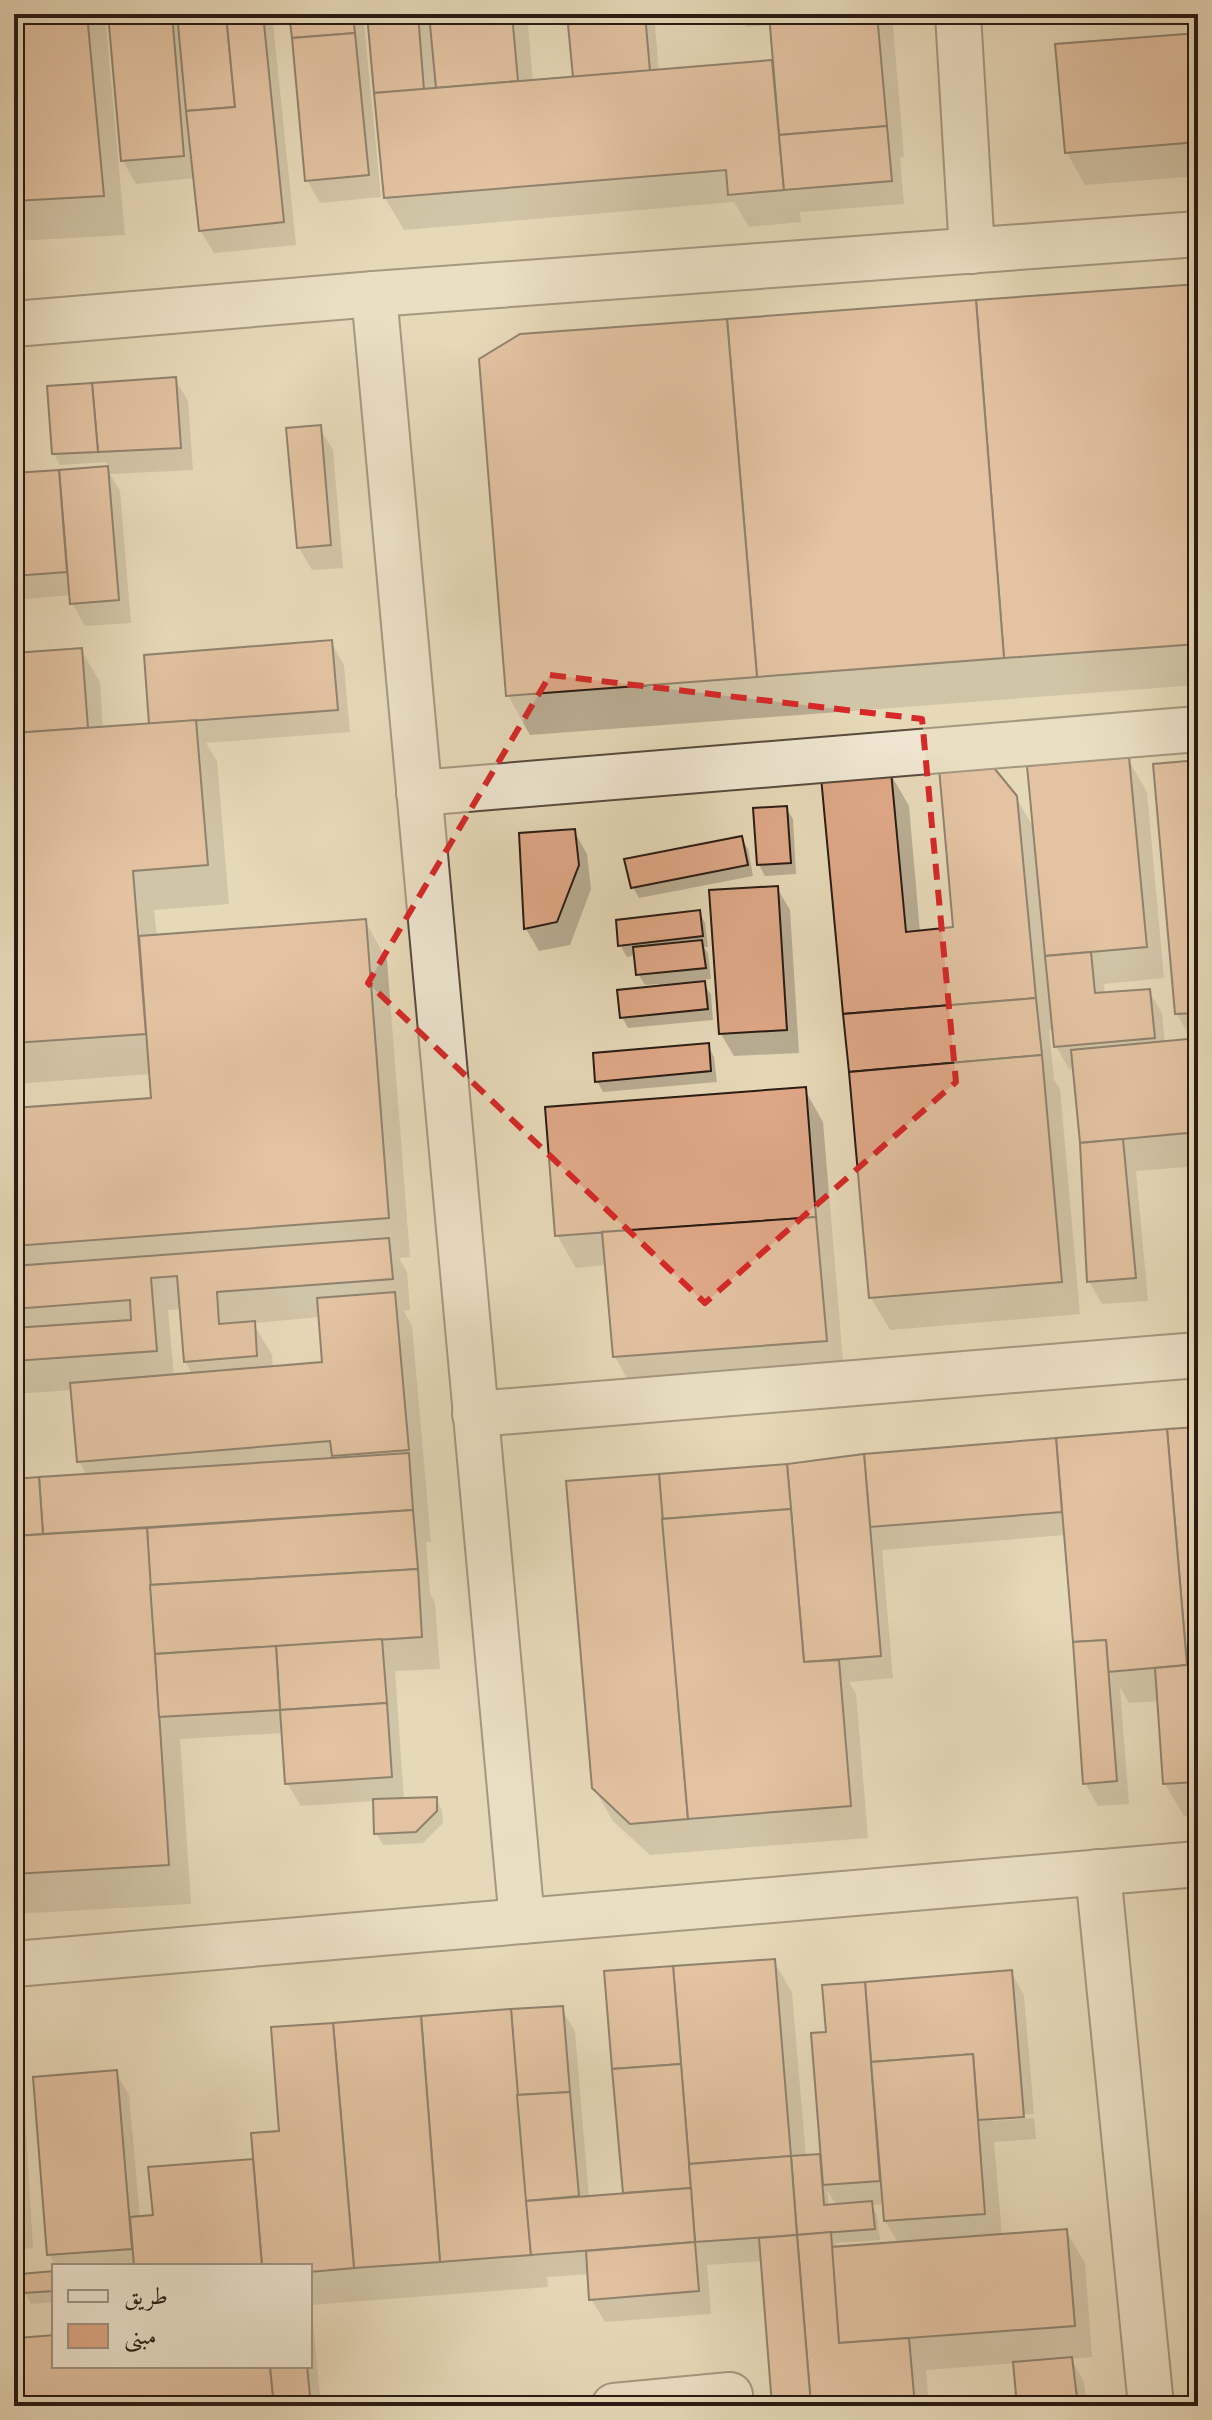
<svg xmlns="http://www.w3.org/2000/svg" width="1212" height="2420" viewBox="0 0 1212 2420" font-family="'EB Garamond',Amiri,serif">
  <rect width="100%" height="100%" fill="#e6d9b8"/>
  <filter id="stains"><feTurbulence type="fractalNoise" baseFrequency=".0025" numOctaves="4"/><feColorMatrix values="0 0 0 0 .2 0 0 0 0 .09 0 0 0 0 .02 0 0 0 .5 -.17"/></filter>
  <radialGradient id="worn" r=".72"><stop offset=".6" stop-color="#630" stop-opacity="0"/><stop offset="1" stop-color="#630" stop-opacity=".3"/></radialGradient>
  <g fill="#0003" fill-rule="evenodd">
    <polygon points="14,14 105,14 125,235 14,241"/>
    <polygon points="110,14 272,14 296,245 214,253 200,230 195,178 136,184 123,161"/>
    <polygon points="290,14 363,14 381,197 320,203 307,180"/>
    <polygon points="369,14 527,14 533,82 575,78 569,14 654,14 659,72 774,62 771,25 746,27 738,14 892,14 904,157 900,158 904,204 800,212 801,222 749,227 734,202 404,230 385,198"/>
    <polygon points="1198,35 1198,176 1085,185 1067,153"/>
    <polygon points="1198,286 1198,685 530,735 508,695"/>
    <polygon points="175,379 188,401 193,470 110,474 120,491 131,623 85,626 72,603 71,595 26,599 14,578 14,475 110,468 106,462 60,465 54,454"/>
    <polygon points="319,427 333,450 343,568 312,570 299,548"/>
    <path d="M331,642l13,23 6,67 -144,11 11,18 12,143 -75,6 3,27 208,-16 22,39 23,297 -11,1 8,14 3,38 -6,1 8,15 19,216h-5l4,51 5,10 5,66 -45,2 9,129 32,-1 6,11 1,13 -20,20 -40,2 -7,-12 -1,-32 -74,5 -14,-23 -3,-50 -104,6 11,165 -177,10v-433l73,-5 -8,-15 -6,-71 -59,4v-284l139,-10 -2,-26 -137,10v-429l67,-5 19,32 3,47 48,-4zM182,1309l3,52 8,14 -19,1 -6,-66zM320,1317l4,47 -51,4 -1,-13 -19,-32z"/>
    <polygon points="1128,759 1147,792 1164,978 1104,984 1105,994 1149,991 1162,1013 1165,1043 1192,1041 1177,1014 1198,762 1198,1166 1136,1171 1148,1301 1102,1304 1089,1281 1082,1143 1075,1068 1069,1069 1056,1046 1055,1030 1049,1030 1054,1080 1060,1089 1080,1314 890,1330 871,1298 890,773 909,806 920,932 955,929 1016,797 1036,832"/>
    <polygon points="786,808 793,819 796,874 765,876 759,865"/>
    <polygon points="574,831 587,854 591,889 570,945 539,951 526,929 521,834"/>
    <polygon points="741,838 748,849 753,876 639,898 633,887"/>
    <polygon points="777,888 790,910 799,1053 734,1056 721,1034"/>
    <polygon points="699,912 705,923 708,947 704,947 708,953 711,979 702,980 711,995 713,1020 628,1028 622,1017 659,988 659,984 645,985 638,974 636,955 627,957 620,945"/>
    <polygon points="708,1045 714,1057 717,1082 603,1092 597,1081"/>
    <polygon points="805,1090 823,1122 844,1373 633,1389 615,1357 607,1265 576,1268 557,1235"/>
    <polygon points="1198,1429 1198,1815 1184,1816 1165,1784 1159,1701 1129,1703 1120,1687 1129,1804 1098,1806 1085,1783 1066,1535 882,1550 893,1678 849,1682 856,1694 868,1838 650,1855 613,1821 594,1788 659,1476"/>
    <path d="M774,1961l18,32 14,164 16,-1 6,-122 183,-62 13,23 10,119 -41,3v4l41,-3 2,21 -42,3 8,94 64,-5 19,32 7,94 -21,2 13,23 3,24h-68l-4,-43 -89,7 3,36h-155l-11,-145 -56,4 4,49 -106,8 -14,-23 -1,-25 -43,3 1,10 -238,18v-39h-254l-7,-11 67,-182 13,22 11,123 15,-1 97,-56 4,6 26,-34 279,-125 14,23 14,167 36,-3 -18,-222zM827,2190l10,16 -8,1zM884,2204l1,17 14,23 -61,4 -3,-5 45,-3 -3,-25 -5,-10z"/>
    <polygon points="14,2094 25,2113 33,2248 14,2250"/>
    <polygon points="54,2273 54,2302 31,2304 25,2293"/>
    <polygon points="310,2318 313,2323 321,2406 26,2406 54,2337 54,2366 310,2366"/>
  </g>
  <g fill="#dfa887" stroke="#291b14" stroke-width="2">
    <polygon points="14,14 87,14 104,196 14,201"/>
    <polygon points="108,14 172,14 184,156 121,161"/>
    <polygon points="177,14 226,14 235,107 186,111"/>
    <polygon points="226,14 263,14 284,222 199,231 186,111 235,107"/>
    <polygon points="289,14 353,14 355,33 292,38"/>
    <polygon points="367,14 418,14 424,90 374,93"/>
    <polygon points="429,14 512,14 518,81 436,88"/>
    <polygon points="567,14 645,14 650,71 573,77"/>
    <polygon points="769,14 877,14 887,126 779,135"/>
    <polygon points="355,33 369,175 305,181 292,38"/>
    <polygon points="1198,33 1198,142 1065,153 1055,44"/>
    <polygon points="772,60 784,190 728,195 726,170 384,198 374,93"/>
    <polygon points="887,126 892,181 784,190 779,135"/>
    <polygon points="1198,284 1198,644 1004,658 976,300"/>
    <polygon points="976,300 1004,658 757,677 727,319"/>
    <polygon points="727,319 757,677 506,696 479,359 520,334"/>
    <polygon points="176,377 181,448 98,452 92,383"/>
    <polygon points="92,383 98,452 52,454 47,386"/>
    <polygon points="321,425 331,545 297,548 286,428"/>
    <polygon points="108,466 119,600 70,604 59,470"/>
    <polygon points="59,470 67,572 14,576 14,473"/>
    <polygon points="332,640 338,710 149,724 144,655"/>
    <polygon points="82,648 88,728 14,733 14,653"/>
    <polygon points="196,720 208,865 133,871 146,1034 14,1043 14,733"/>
    <polygon points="1129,757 1147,947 1045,956 1027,766"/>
    <polygon points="1198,760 1198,1013 1175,1014 1153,764"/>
    <polygon points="990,763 1017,796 1036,998 843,1014 821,777 891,771 906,932 953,927 939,768"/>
    <polygon points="787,806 791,863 757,865 753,808"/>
    <polygon points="575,829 579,865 557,922 524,929 519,833"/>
    <polygon points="742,836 748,865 631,888 624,859"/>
    <polygon points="778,886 787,1030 719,1034 709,890"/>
    <polygon points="700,910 703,936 618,946 616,920"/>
    <polygon points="366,919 389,1218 14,1246 14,1108 151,1098 139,936"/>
    <polygon points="702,940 706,968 636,975 633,947"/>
    <polygon points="1091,952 1095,993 1150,989 1155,1038 1054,1047 1045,956"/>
    <polygon points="705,981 708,1009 620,1018 617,990"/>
    <polygon points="1036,998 1042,1055 849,1072 843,1014"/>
    <polygon points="1198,1038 1198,1132 1080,1143 1071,1050"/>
    <polygon points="709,1043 711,1071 595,1082 593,1053"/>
    <polygon points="1042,1055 1062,1282 869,1298 849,1072"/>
    <polygon points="806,1087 816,1217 555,1236 545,1107"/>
    <polygon points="1123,1139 1136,1278 1087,1282 1080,1143"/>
    <polygon points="816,1217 827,1341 613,1357 602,1232"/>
    <polygon points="389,1238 393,1279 217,1292 219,1324 255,1321 257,1356 184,1362 177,1276 151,1278 157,1351 14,1361 14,1328 131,1320 130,1300 14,1309 14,1266"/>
    <polygon points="395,1292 409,1450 332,1456 330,1441 77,1462 70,1383 322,1362 317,1298"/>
    <polygon points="1198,1427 1198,1664 1187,1665 1167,1429"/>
    <polygon points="1167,1429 1187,1665 1108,1672 1106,1640 1073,1642 1056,1438"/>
    <polygon points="1056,1438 1062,1512 870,1527 864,1454"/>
    <polygon points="409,1453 413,1510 43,1534 39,1477"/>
    <polygon points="864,1454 881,1656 804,1662 787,1464"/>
    <polygon points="787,1464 791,1509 662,1519 659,1474"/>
    <polygon points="659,1474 688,1819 630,1824 592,1788 566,1481"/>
    <polygon points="39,1477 43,1534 14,1536 14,1479"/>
    <polygon points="791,1509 804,1662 839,1660 851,1806 688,1819 662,1519"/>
    <polygon points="413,1510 418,1569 150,1585 147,1528"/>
    <polygon points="147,1528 169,1865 14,1874 14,1536"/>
    <polygon points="418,1569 422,1637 155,1654 150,1585"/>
    <polygon points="382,1639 387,1703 280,1710 276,1646"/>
    <polygon points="1106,1640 1117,1781 1083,1784 1073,1642"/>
    <polygon points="276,1646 280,1710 159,1717 155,1654"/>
    <polygon points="1198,1664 1198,1782 1163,1784 1155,1668"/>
    <polygon points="387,1703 392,1777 285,1784 280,1710"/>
    <polygon points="437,1797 437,1811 416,1832 374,1834 373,1799"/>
    <polygon points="775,1959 791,2156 689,2164 673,1966"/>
    <polygon points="673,1966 681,2064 612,2069 604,1971"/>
    <polygon points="1012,1970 1024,2117 978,2120 973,2054 871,2062 865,1982"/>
    <polygon points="865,1982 880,2181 823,2185 811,2033 826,2032 822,1985"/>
    <polygon points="563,2006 570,2092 517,2095 511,2009"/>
    <polygon points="511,2009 531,2255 440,2262 421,2016"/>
    <polygon points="421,2016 440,2262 354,2268 333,2023"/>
    <polygon points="333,2023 354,2268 310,2272 310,2266 262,2266 251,2133 279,2131 271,2027"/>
    <polygon points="973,2054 985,2214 884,2221 871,2062"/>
    <polygon points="681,2064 691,2188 623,2193 612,2069"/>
    <polygon points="117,2070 132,2249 47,2255 33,2077"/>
    <polygon points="570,2092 579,2196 526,2201 517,2095"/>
    <polygon points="14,2104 22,2225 14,2226"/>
    <polygon points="820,2154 824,2205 872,2201 875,2229 797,2235 791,2156"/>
    <polygon points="791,2156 797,2235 695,2242 689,2164"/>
    <polygon points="253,2159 262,2266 134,2266 130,2217 153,2215 148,2167"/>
    <polygon points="691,2188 695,2242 531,2255 526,2201"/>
    <polygon points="1067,2229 1075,2326 839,2343 831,2247"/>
    <polygon points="831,2232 839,2343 909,2338 915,2406 811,2406 797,2235"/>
    <polygon points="797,2235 811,2406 772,2406 759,2238"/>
    <polygon points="695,2242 699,2291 589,2300 586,2251"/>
    <polygon points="54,2271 54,2291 23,2293 21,2274"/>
    <polygon points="54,2335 54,2366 270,2366 274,2406 24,2406 18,2338"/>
    <polygon points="1072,2357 1078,2406 1017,2406 1013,2362"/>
    <polygon points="270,2366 307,2366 311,2406 274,2406"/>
  </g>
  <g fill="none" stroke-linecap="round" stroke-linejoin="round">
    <defs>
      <g id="minor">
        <polyline points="958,14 972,251"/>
        <polyline points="374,294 522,1921"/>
        <polyline points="14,324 374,294 1198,234"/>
        <polyline points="419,793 1198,729"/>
        <polyline points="475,1414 1198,1355"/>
        <polyline points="1098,1872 1151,2406"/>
        <polyline points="14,1964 1198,1864"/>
        <polyline points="614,2406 730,2395"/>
      </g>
    </defs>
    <use href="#minor" stroke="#584a3d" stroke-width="48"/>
    <use href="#minor" stroke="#efe6d1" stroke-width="44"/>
  </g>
  <path d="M0 0H1212V2420H0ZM550,675l372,44 34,363 -251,221 -337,-320z" fill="#e6d9b8" fill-opacity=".55" fill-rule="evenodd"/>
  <path fill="none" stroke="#d62828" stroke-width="6" stroke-dasharray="16 10" stroke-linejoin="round" d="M550,675l372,44 34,363 -251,221 -337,-320z"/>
  <rect width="1212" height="2420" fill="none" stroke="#e6d9b8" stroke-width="48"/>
  <rect x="16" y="16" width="1180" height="2388" fill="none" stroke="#291b14" stroke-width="4"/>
  <rect x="24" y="24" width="1164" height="2372" fill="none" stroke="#291b14" stroke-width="2"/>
  <rect x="52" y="2264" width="260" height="104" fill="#efe6d1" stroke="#a09585" stroke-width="2"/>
  <rect x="68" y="2290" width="40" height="12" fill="#efe6d1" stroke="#a09585" stroke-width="2"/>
  <text x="124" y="2304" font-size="24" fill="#291b14">طريق</text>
  <rect x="68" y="2324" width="40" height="24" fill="#dfa887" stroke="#a09585" stroke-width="2"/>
  <text x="124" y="2344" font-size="24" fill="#291b14">مبنى</text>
  <rect width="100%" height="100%" filter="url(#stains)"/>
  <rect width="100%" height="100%" fill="url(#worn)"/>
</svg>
